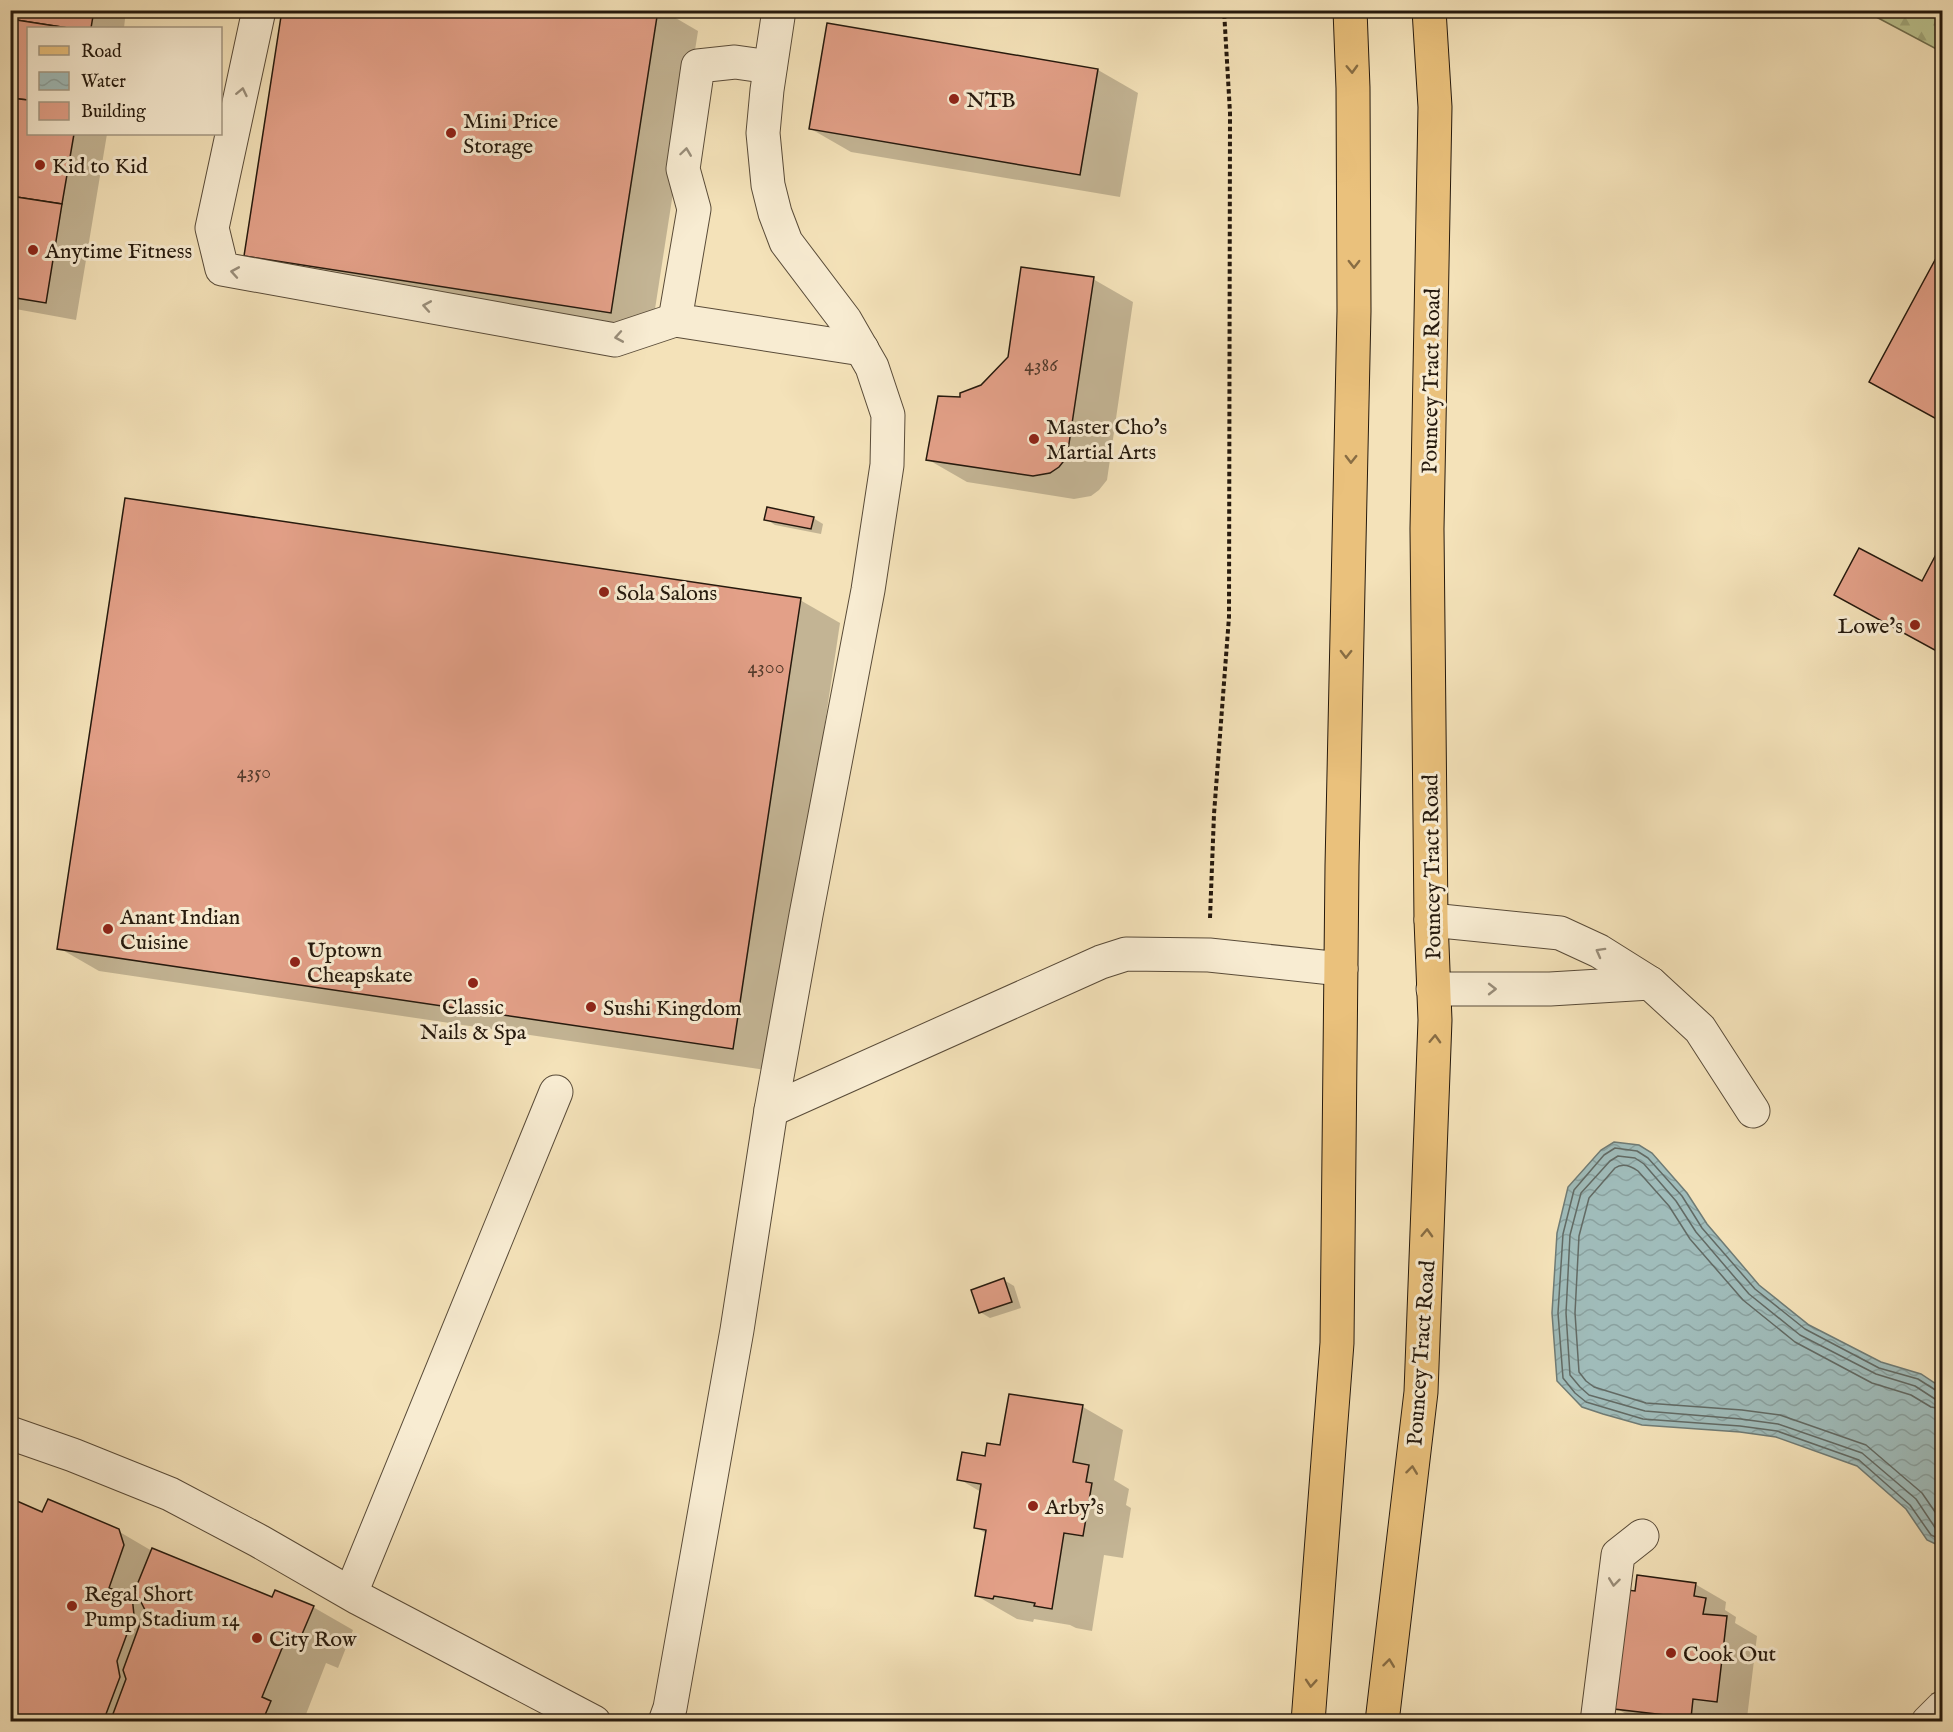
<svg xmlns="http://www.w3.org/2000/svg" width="1953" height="1732" viewBox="0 0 1953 1732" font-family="'IM FELL English',serif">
  <defs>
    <pattern id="forest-firs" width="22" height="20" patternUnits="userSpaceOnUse" patternTransform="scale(1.5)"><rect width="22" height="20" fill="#bbc38f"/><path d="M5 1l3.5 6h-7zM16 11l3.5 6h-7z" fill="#a1a77a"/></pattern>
    <pattern id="water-waves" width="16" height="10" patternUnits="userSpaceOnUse" patternTransform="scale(1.5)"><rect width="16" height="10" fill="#a0bcba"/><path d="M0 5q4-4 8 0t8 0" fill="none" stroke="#8aa19f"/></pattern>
  </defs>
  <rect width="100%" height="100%" fill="#f4e2b9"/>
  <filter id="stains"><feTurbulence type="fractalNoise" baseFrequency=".00333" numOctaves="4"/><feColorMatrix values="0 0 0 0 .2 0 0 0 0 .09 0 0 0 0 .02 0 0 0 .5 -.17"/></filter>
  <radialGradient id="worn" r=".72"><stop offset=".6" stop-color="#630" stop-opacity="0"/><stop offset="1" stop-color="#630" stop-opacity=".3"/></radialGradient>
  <polygon fill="url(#forest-firs)" stroke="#706e4e" stroke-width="1.5" points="1865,11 1942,11 1942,52"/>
  <polygon fill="url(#water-waves)" stroke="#6f7b75" stroke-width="1.5" points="1614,1142 1639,1145 1652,1153 1687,1193 1707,1224 1759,1285 1809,1325 1881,1362 1921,1374 1942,1388 1942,1547 1927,1540 1906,1509 1857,1466 1776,1437 1740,1432 1642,1425 1603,1414 1582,1407 1557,1381 1552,1313 1557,1233 1568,1187 1601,1150"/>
  <g fill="#0003">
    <polygon points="10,10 126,10 124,28 28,28 28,134 107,134 76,320 10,308"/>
    <polygon points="284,10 662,10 698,31 651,335 286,278 246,255"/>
    <polygon points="1098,70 1138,93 1120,197 851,152 811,129"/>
    <polygon points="1936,262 1942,266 1942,422 1911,405"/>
    <polygon points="1093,279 1133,302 1107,480 1099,490 1091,496 1074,499 967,482 927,459 961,398 982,386"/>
    <polygon points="813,518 823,524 821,534 775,525 766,519"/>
    <polygon points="1942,547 1942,654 1836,595 1923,583"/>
    <polygon points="800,600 840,623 773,1071 99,971 59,948"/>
    <polygon points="1004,1280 1014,1286 1021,1308 990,1318 980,1312"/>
    <polygon points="1010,1395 1083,1407 1123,1430 1114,1480 1129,1489 1126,1505 1131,1508 1123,1558 1104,1555 1092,1631 1076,1628 1070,1625 1034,1619 1033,1622 1017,1619 977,1596 987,1534 975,1527 981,1492 959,1479 1001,1447"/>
    <polygon points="43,1514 118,1531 152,1551 273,1599 313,1607 353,1630 338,1668 326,1663 303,1722 10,1722"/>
    <polygon points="1695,1584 1726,1602 1725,1610 1736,1617 1735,1623 1757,1636 1747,1718 1724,1715 1723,1722 1639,1722 1616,1708"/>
  </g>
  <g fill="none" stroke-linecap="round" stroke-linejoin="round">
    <g stroke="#626a64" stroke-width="1.5">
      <polyline points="1942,1392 1937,1391 1918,1379 1879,1368 1805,1329 1755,1289 1702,1228 1682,1196 1648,1158 1637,1151 1615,1148 1604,1155 1574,1190 1563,1234 1558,1313 1563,1378 1575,1393 1586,1402 1643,1419 1740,1426 1777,1431 1859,1460 1910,1505 1931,1535 1942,1540"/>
      <polyline points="1942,1400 1935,1399 1915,1386 1876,1374 1800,1335 1749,1294 1696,1232 1676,1201 1644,1164 1635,1158 1618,1156 1610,1161 1581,1193 1570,1235 1566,1313 1570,1375 1580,1387 1589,1395 1645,1411 1741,1419 1778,1424 1862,1453 1916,1499 1936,1529 1942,1532"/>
      <path d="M1942,1409l-11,-2 -20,-12 -39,-12 -77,-41 -52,-42 -53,-61 -21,-33 -31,-35c-7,-5 -16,-8 -23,-3l-26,30 -10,38 -4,77 4,59 7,9 8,6 52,16 96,7 38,5 86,30 56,48 20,29"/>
    </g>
  </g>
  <g fill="#e3a088" stroke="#25190d" stroke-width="1.5">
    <polygon points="10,10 94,10 91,28 68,28 10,19"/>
    <polygon points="282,10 658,10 611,313 244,256"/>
    <polygon points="10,19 68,28 28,28 28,100 10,98"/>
    <polygon points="827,23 1098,69 1080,175 809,129"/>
    <polygon points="10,98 28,100 28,134 74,134 62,204 10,196"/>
    <polygon points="10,196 62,204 46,303 10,297"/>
    <polygon points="1935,260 1942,264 1942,422 1869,382"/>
    <polygon points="1021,267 1094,277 1067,457 1059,467 1050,473 1033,476 926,460 938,396 960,397 960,393 981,385 1008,357"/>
    <polygon points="125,498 801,598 733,1049 57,949"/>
    <polygon points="767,507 814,517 811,529 764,520"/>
    <polygon points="1942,543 1942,654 1834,595 1859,548 1922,581"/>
    <polygon points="1004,1278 1012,1302 979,1313 971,1290"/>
    <polygon points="1009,1394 1083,1405 1073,1462 1089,1465 1086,1482 1092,1483 1083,1536 1064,1533 1052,1609 1034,1606 1035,1603 994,1596 993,1599 975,1596 986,1530 974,1528 981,1484 957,1480 962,1452 985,1456 987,1443 1000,1445"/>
    <polygon points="10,1498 42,1512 48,1499 119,1529 124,1545 109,1588 132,1596 134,1615 117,1661 120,1677 103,1722 10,1722"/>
    <polygon points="152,1548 272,1597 275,1590 314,1606 297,1646 285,1641 262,1697 271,1701 262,1722 110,1722 126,1679 123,1670 145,1610 135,1590"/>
    <polygon points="1637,1575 1696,1583 1694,1596 1706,1598 1703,1614 1727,1616 1717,1702 1693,1699 1691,1718 1614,1709 1627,1590 1635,1591"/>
  </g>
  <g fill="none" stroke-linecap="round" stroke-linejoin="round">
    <defs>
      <g id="minor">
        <polyline points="259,10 212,228 222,269 615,340 675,320"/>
        <polyline points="770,67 735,62 698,66 683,169 694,209 675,320 862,349"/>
        <polyline points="1431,920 1560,933 1599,951 1650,983 1700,1029 1753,1111"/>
        <polyline points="1433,989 1550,989 1650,983"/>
        <polyline points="771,1110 1101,962 1126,954 1209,955 1341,969"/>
        <polyline points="10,1433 73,1455 170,1494 259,1541 358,1598 594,1722"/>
        <polyline points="351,1593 556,1092"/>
        <polyline points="665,1722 670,1708 737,1330 771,1110 806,915 868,590 887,465 888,415 872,367 845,320 786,242 775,213 768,185 763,133 767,90 779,10"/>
        <polyline points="1597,1722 1618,1555 1642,1536"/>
        <polyline points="1928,1722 1942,1708"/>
      </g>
      <g id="major">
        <polyline points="1308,1722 1337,1343 1342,866 1354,311 1353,88 1350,10"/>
        <polyline points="1382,1722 1421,1392 1435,1020 1431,920 1427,529 1435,107 1429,10"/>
      </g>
    </defs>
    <use href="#minor" stroke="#594b38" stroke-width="35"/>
    <use href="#major" stroke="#25190d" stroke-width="35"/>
    <polyline stroke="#25190d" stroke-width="4" stroke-dasharray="4.5 3" stroke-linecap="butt" points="1210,918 1214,814 1229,617 1230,113 1224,10"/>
    <use href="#minor" stroke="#f8ecd2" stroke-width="33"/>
    <use href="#major" stroke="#eac17c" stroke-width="33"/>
  </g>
  <defs><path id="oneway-chevron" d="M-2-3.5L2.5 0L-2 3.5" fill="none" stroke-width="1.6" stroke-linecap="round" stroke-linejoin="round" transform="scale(1.5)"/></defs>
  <g stroke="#886d44">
    <use href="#oneway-chevron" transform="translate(1352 69) rotate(88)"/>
    <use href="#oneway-chevron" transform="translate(1354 264) rotate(90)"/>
    <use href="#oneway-chevron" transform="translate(1351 459) rotate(91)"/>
    <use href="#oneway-chevron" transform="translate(1346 654) rotate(91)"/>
    <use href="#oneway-chevron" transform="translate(1435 1039) rotate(-88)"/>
    <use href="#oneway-chevron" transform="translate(1427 1233) rotate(-88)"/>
    <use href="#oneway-chevron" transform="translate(1412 1470) rotate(-83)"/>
    <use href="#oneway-chevron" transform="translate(1389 1663) rotate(-83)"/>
    <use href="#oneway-chevron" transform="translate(1311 1683) rotate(94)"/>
  </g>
  <g stroke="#998d79">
    <use href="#oneway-chevron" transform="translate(242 92) rotate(-78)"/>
    <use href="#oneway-chevron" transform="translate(686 152) rotate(-82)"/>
    <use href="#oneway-chevron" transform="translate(235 272) rotate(-170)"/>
    <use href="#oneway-chevron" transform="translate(427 306) rotate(-170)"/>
    <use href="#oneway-chevron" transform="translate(619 337) rotate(170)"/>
    <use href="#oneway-chevron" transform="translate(1600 952) rotate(-151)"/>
    <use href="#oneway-chevron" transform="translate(1492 989)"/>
    <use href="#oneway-chevron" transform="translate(1614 1582) rotate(97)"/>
  </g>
  <g fill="#8f2418" stroke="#f8ecd2" stroke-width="2">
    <circle cx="954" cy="99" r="6"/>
    <circle cx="451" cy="133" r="6"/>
    <circle cx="40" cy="165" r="6"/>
    <circle cx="33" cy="250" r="6"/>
    <circle cx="1034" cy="439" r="6"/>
    <circle cx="604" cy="592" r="6"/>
    <circle cx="1915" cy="625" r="6"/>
    <circle cx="108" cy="929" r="6"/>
    <circle cx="295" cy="962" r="6"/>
    <circle cx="473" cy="983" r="6"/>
    <circle cx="591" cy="1007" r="6"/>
    <circle cx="1033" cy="1506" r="6"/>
    <circle cx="72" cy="1606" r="6"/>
    <circle cx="257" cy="1638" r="6"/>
    <circle cx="1671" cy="1653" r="6"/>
  </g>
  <g text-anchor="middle" stroke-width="6" stroke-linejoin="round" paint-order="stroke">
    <g font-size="20" fill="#543b2c">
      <text x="1041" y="371">4386</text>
      <text x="766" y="673">4300</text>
      <text x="254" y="778">4350</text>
    </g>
    <g font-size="22" fill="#25190d" stroke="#f8ecd2" text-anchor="start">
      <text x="966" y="107">NTB</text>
      <text x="463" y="128">Mini Price<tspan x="463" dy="25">Storage</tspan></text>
      <text x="52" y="173">Kid to Kid</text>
      <text x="45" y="258">Anytime Fitness</text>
      <text x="1046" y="434">Master Cho's<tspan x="1046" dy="25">Martial Arts</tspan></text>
      <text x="616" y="600">Sola Salons</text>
      <text x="1903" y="633" text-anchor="end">Lowe's</text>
      <text x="120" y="924">Anant Indian<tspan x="120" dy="25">Cuisine</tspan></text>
      <text x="307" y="957">Uptown<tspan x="307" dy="25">Cheapskate</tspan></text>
      <text x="473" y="1014" text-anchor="middle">Classic<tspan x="473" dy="25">Nails &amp; Spa</tspan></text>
      <text x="603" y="1015">Sushi Kingdom</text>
      <text x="1045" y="1514">Arby's</text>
      <text x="84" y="1601">Regal Short<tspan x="84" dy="25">Pump Stadium 14</tspan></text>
      <text x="269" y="1646">City Row</text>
      <text x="1683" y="1661">Cook Out</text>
    </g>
    <g font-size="22" fill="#25190d" stroke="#f8ecd2">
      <text transform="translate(1430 381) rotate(-89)" y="8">Pouncey Tract Road</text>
      <text transform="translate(1431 867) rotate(-91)" y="8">Pouncey Tract Road</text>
      <text transform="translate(1420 1353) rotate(-86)" y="8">Pouncey Tract Road</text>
    </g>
  </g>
  <rect width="1953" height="1732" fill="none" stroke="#f4e2b9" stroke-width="36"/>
  <rect x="12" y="12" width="1929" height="1708" fill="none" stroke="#25190d" stroke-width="3"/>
  <rect x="18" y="18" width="1917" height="1696" fill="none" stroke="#25190d" stroke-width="1.5"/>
  <rect x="27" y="27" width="195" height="108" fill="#f8ecd2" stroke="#a49883" stroke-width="1.5"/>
  <rect x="39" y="46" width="30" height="9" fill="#eac17c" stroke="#a49883" stroke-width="1.5"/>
  <text x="81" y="57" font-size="18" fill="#25190d">Road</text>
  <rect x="39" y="72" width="30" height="18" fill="url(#water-waves)" stroke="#a49883" stroke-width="1.5"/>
  <text x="81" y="87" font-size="18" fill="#25190d">Water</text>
  <rect x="39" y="102" width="30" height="18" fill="#e3a088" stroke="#a49883" stroke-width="1.5"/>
  <text x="81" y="117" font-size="18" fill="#25190d">Building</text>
  <rect width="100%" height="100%" filter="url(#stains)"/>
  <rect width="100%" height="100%" fill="url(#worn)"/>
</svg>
